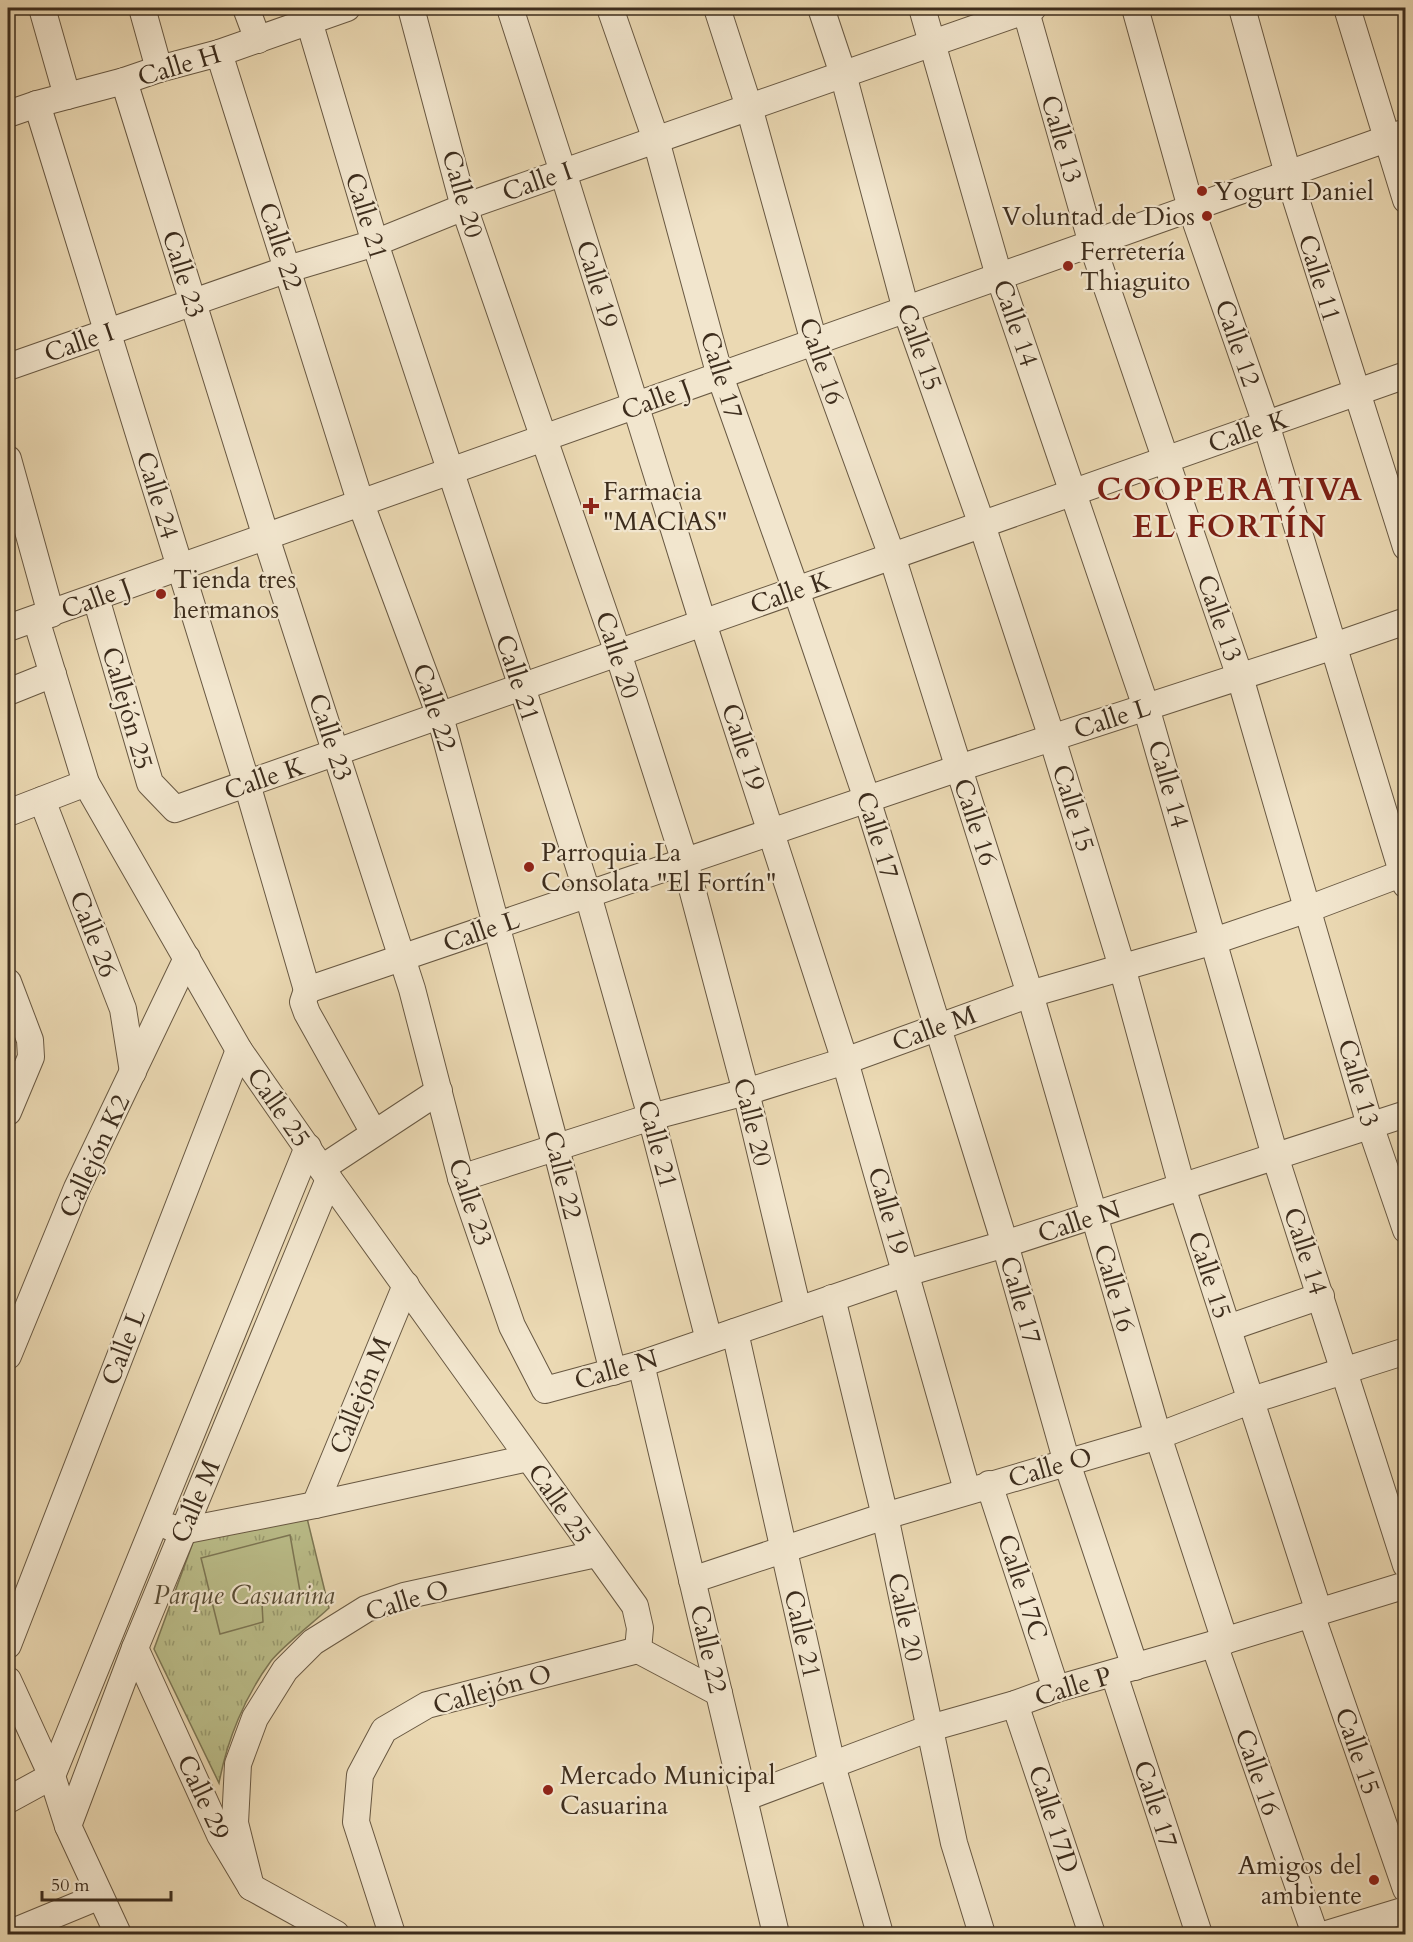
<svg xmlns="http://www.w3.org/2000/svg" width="1413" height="1942" viewBox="0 0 1413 1942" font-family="Cardo,serif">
  <defs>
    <pattern id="park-tufts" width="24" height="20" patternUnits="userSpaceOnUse" patternTransform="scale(1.5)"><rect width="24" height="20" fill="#bbbe8a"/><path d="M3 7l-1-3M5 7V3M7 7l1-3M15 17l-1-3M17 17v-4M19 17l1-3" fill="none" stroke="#999b70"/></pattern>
  </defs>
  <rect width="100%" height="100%" fill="#ebd9b3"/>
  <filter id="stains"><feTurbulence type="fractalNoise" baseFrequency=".00333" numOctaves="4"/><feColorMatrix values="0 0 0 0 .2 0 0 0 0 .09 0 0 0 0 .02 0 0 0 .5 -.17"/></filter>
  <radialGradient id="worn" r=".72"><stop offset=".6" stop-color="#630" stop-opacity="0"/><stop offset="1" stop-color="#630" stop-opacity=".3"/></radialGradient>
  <path fill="url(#park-tufts)" stroke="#7c7654" stroke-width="1.5" d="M307,1518l22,90c-16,15 -45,37 -58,53 -26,35 -44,79 -52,122l-65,-134 41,-112z"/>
  <polygon fill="#bbbe8a" stroke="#7c7654" stroke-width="1.5" points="290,1535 301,1597 262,1604 263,1622 220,1634 201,1558"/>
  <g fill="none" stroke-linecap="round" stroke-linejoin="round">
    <defs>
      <g id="minor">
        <polyline points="42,8 67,96"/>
        <polyline points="142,8 159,69"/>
        <polyline points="246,8 258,40"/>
        <polyline points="411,8 464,207 618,653 685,862 746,1092 798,1310"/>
        <polyline points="510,8 563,172 703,623 845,1061 967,1490"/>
        <polyline points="610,8 656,140 720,376 796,590 867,799 1005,1244 1067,1463 1135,1667"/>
        <polyline points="717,8 749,107 814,342 892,556 1030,994 1158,1436 1225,1641"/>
        <polyline points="821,8 843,74 906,310 982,525 1052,738 1122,967 1182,1187 1319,1612"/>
        <polyline points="922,8 999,276 1146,707 1275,1156 1406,1565"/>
        <polyline points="1025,8 1092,244 1240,677 1370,1125 1406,1230"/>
        <polyline points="1135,8 1191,208 1266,424 1406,885"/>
        <polyline points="1242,8 1288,174 1406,547"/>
        <polyline points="1347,8 1406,200"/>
        <polyline points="309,21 375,243 522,687 588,895 651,1117 709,1340"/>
        <polyline points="219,53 361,504 440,716 556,1148 613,1372"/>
        <polyline points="124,81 266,537 412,989 461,1178 512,1326 545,1390 641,1364 906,1273 1005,1244 1406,1114"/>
        <polyline points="37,104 247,784 307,990"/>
        <polyline points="8,114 37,104 124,81 159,69 219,53 347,8"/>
        <polyline points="8,367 288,269 375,243 464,207 1033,8"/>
        <polyline points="8,459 51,614"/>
        <polyline points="96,598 150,783 175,809 1406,375"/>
        <polyline points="36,619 86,783 239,1050 329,1179 635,1606 640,1628 638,1650"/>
        <polyline points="8,628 1406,132"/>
        <polyline points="8,692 53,674"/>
        <polyline points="42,800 123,1009 133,1072"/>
        <polyline points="8,813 86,783"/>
        <polyline points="8,982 30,1040 31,1057 8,1112"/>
        <polyline points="307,990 959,768 1334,646 1406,621"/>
        <polyline points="307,990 303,1002 307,1013 374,1133"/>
        <polyline points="322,1168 439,1091"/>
        <polyline points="461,1178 651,1117 746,1092 845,1061 1030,994 1214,941 1308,909 1406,872"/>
        <polyline points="832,1298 885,1516 954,1843 982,1934"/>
        <polyline points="1228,1328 1321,1296"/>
        <polyline points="735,1332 832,1765 880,1934"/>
        <polyline points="8,1356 77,1188 187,958"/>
        <polyline points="641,1364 776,1934"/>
        <polyline points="989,1484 1056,1689"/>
        <polyline points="315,1505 406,1285"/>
        <polyline points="170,1527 182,1531 315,1505 528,1458"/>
        <polyline points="692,1580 885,1516 1158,1436 1252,1400 1406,1351"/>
        <polyline points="1311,1614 1406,1889"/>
        <polyline points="1214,1644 1315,1934"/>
        <polyline points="8,1645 239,1050"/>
        <polyline points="135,1648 220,1835 251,1887 336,1934"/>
        <polyline points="638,1650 719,1693"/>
        <polyline points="1114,1674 1199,1934"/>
        <polyline points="8,1680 52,1776 68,1826 118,1934"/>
        <polyline points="1015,1704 1092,1934"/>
        <polyline points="744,1798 930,1728 1015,1704 1056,1689 1214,1644 1406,1585"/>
        <polyline points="8,1800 52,1776 308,1147"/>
        <polyline points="68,1826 135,1648 329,1179"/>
        <polyline points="251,1887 235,1823 238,1764 255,1718 285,1670 313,1642 366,1609 404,1596 596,1554"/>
        <polyline points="8,1934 100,1896"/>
        <polyline points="392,1934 356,1822 360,1775 384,1730 427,1705 638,1650"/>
        <polyline points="1327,1934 1406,1910"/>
      </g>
    </defs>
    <use href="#minor" stroke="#685842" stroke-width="28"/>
    <use href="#minor" stroke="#f2e6ce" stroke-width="26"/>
  </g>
  <g fill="#8f2418" stroke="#f2e6ce" stroke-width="2">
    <circle cx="1202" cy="191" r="6"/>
    <circle cx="1207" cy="216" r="6"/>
    <circle cx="1068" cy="266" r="6"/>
    <path d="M588 497h6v6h6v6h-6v6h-6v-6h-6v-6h6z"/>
    <circle cx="161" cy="594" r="6"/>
    <circle cx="529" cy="867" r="6"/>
    <circle cx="548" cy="1790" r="6"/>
    <circle cx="1374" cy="1880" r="6"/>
  </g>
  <g text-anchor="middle" stroke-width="4.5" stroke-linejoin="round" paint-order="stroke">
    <g font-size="26" fill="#3d2d1d" stroke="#f2e6ce">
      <text transform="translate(179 65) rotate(-17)" y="9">Calle H</text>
      <text transform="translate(1062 139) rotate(74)" y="9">Calle 13</text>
      <text transform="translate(537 181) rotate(-19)" y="9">Calle I</text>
      <text transform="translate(463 194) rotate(74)" y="9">Calle 20</text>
      <text transform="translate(367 216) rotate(73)" y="9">Calle 21</text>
      <text transform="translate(281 246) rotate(72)" y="9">Calle 22</text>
      <text transform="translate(184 274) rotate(73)" y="9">Calle 23</text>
      <text transform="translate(1320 278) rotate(73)" y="9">Calle 11</text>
      <text transform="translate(598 284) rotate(73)" y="9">Calle 19</text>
      <text transform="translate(1016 323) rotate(71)" y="9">Calle 14</text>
      <text transform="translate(79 342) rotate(-19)" y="9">Calle I</text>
      <text transform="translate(1238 343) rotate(71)" y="9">Calle 12</text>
      <text transform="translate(920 347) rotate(71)" y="9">Calle 15</text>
      <text transform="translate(822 361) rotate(71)" y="9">Calle 16</text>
      <text transform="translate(722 375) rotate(73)" y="9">Calle 17</text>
      <text transform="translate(656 399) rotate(-20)" y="9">Calle J</text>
      <text transform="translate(1248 431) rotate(-19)" y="9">Calle K</text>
      <text transform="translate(158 495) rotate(73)" y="9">Calle 24</text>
      <text transform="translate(790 592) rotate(-19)" y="9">Calle K</text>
      <text transform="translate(96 598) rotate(-20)" y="9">Calle J</text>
      <text transform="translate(1220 618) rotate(71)" y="9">Calle 13</text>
      <text transform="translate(618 655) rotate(72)" y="9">Calle 20</text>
      <text transform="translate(518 678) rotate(72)" y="9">Calle 21</text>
      <text transform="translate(435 707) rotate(72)" y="9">Calle 22</text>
      <text transform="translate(128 708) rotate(74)" y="9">Callejón 25</text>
      <text transform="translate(1112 718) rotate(-18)" y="9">Calle L</text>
      <text transform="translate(331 737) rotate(72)" y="9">Calle 23</text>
      <text transform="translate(744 747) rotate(72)" y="9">Calle 19</text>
      <text transform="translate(264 778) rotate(-19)" y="9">Calle K</text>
      <text transform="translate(1169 784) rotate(74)" y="9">Calle 14</text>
      <text transform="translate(1074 808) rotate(73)" y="9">Calle 15</text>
      <text transform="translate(976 822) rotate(72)" y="9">Calle 16</text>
      <text transform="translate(878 835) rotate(73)" y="9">Calle 17</text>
      <text transform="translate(481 931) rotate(-19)" y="9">Calle L</text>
      <text transform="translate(94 934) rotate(69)" y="9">Calle 26</text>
      <text transform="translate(934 1028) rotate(-20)" y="9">Calle M</text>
      <text transform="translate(1359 1083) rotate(74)" y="9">Calle 13</text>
      <text transform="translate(279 1107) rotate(55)" y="9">Calle 25</text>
      <text transform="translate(753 1122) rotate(76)" y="9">Calle 20</text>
      <text transform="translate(658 1144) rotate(75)" y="9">Calle 21</text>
      <text transform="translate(94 1156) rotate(-65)" y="9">Callejón K2</text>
      <text transform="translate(563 1175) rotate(76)" y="9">Calle 22</text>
      <text transform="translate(471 1202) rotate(72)" y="9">Calle 23</text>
      <text transform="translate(889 1211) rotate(74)" y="9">Calle 19</text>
      <text transform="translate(1079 1221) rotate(-18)" y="9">Calle N</text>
      <text transform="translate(1306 1251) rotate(72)" y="9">Calle 14</text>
      <text transform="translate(1210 1275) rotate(72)" y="9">Calle 15</text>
      <text transform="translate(1115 1288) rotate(74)" y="9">Calle 16</text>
      <text transform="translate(1021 1300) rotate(74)" y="9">Calle 17</text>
      <text transform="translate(123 1347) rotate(-69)" y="9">Calle L</text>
      <text transform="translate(616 1369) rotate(-16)" y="9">Calle N</text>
      <text transform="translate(360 1395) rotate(-68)" y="9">Callejón M</text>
      <text transform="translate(1050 1467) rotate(-16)" y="9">Calle O</text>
      <text transform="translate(195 1501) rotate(-67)" y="9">Calle M</text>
      <text transform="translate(560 1503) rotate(55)" y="9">Calle 25</text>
      <text transform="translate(1023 1587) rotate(72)" y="9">Calle 17C</text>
      <text transform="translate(407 1600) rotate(-17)" y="9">Calle O</text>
      <text transform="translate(906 1617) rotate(78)" y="9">Calle 20</text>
      <text transform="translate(803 1634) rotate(77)" y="9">Calle 21</text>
      <text transform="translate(709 1649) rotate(77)" y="9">Calle 22</text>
      <text transform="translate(1073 1686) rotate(-17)" y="9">Calle P</text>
      <text transform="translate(492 1689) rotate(-16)" y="9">Callejón O</text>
      <text transform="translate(1358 1751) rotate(71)" y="9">Calle 15</text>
      <text transform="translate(1258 1772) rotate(71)" y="9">Calle 16</text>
      <text transform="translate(204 1797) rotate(65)" y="9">Calle 29</text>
      <text transform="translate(1156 1804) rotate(72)" y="9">Calle 17</text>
      <text transform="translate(1054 1819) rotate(72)" y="9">Calle 17D</text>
    </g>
    <g font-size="26" fill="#3d2d1d" stroke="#f2e6ce" text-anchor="start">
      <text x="1214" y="200">Yogurt Daniel</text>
      <text x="1195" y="225" text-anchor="end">Voluntad de Dios</text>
      <text x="1080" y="260">Ferretería<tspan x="1080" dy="30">Thiaguito</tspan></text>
      <text x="603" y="500">Farmacia<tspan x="603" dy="30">"MACIAS"</tspan></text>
      <text x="173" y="588">Tienda tres<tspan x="173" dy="30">hermanos</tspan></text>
      <text x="541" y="861">Parroquia La<tspan x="541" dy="30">Consolata "El Fortín"</tspan></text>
      <text x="560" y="1784">Mercado Municipal<tspan x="560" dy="30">Casuarina</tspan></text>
      <text x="1362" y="1874" text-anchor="end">Amigos del<tspan x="1362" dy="30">ambiente</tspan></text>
    </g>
    <g font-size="26" font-style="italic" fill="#564a33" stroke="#f2e6ce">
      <text x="244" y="1604">Parque Casuarina</text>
    </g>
    <g font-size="32" font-weight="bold" letter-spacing="1.5" fill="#7a1f14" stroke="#f2e6ce">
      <text x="1230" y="500">COOPERATIVA<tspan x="1230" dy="37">EL FORTÍN</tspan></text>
    </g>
  </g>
  <rect width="1413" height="1942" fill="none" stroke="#ebd9b3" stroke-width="30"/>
  <rect x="9" y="9" width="1395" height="1924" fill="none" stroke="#3d2d1d" stroke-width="3"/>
  <rect x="15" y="15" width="1383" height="1912" fill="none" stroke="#3d2d1d" stroke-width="1.5"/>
  <path d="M42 1891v9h129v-9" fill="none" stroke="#3d2d1d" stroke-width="3"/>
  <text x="51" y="1891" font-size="18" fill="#3d2d1d" stroke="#f2e6ce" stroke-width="4.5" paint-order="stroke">50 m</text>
  <rect width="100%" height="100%" filter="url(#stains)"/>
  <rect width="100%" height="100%" fill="url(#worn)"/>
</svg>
